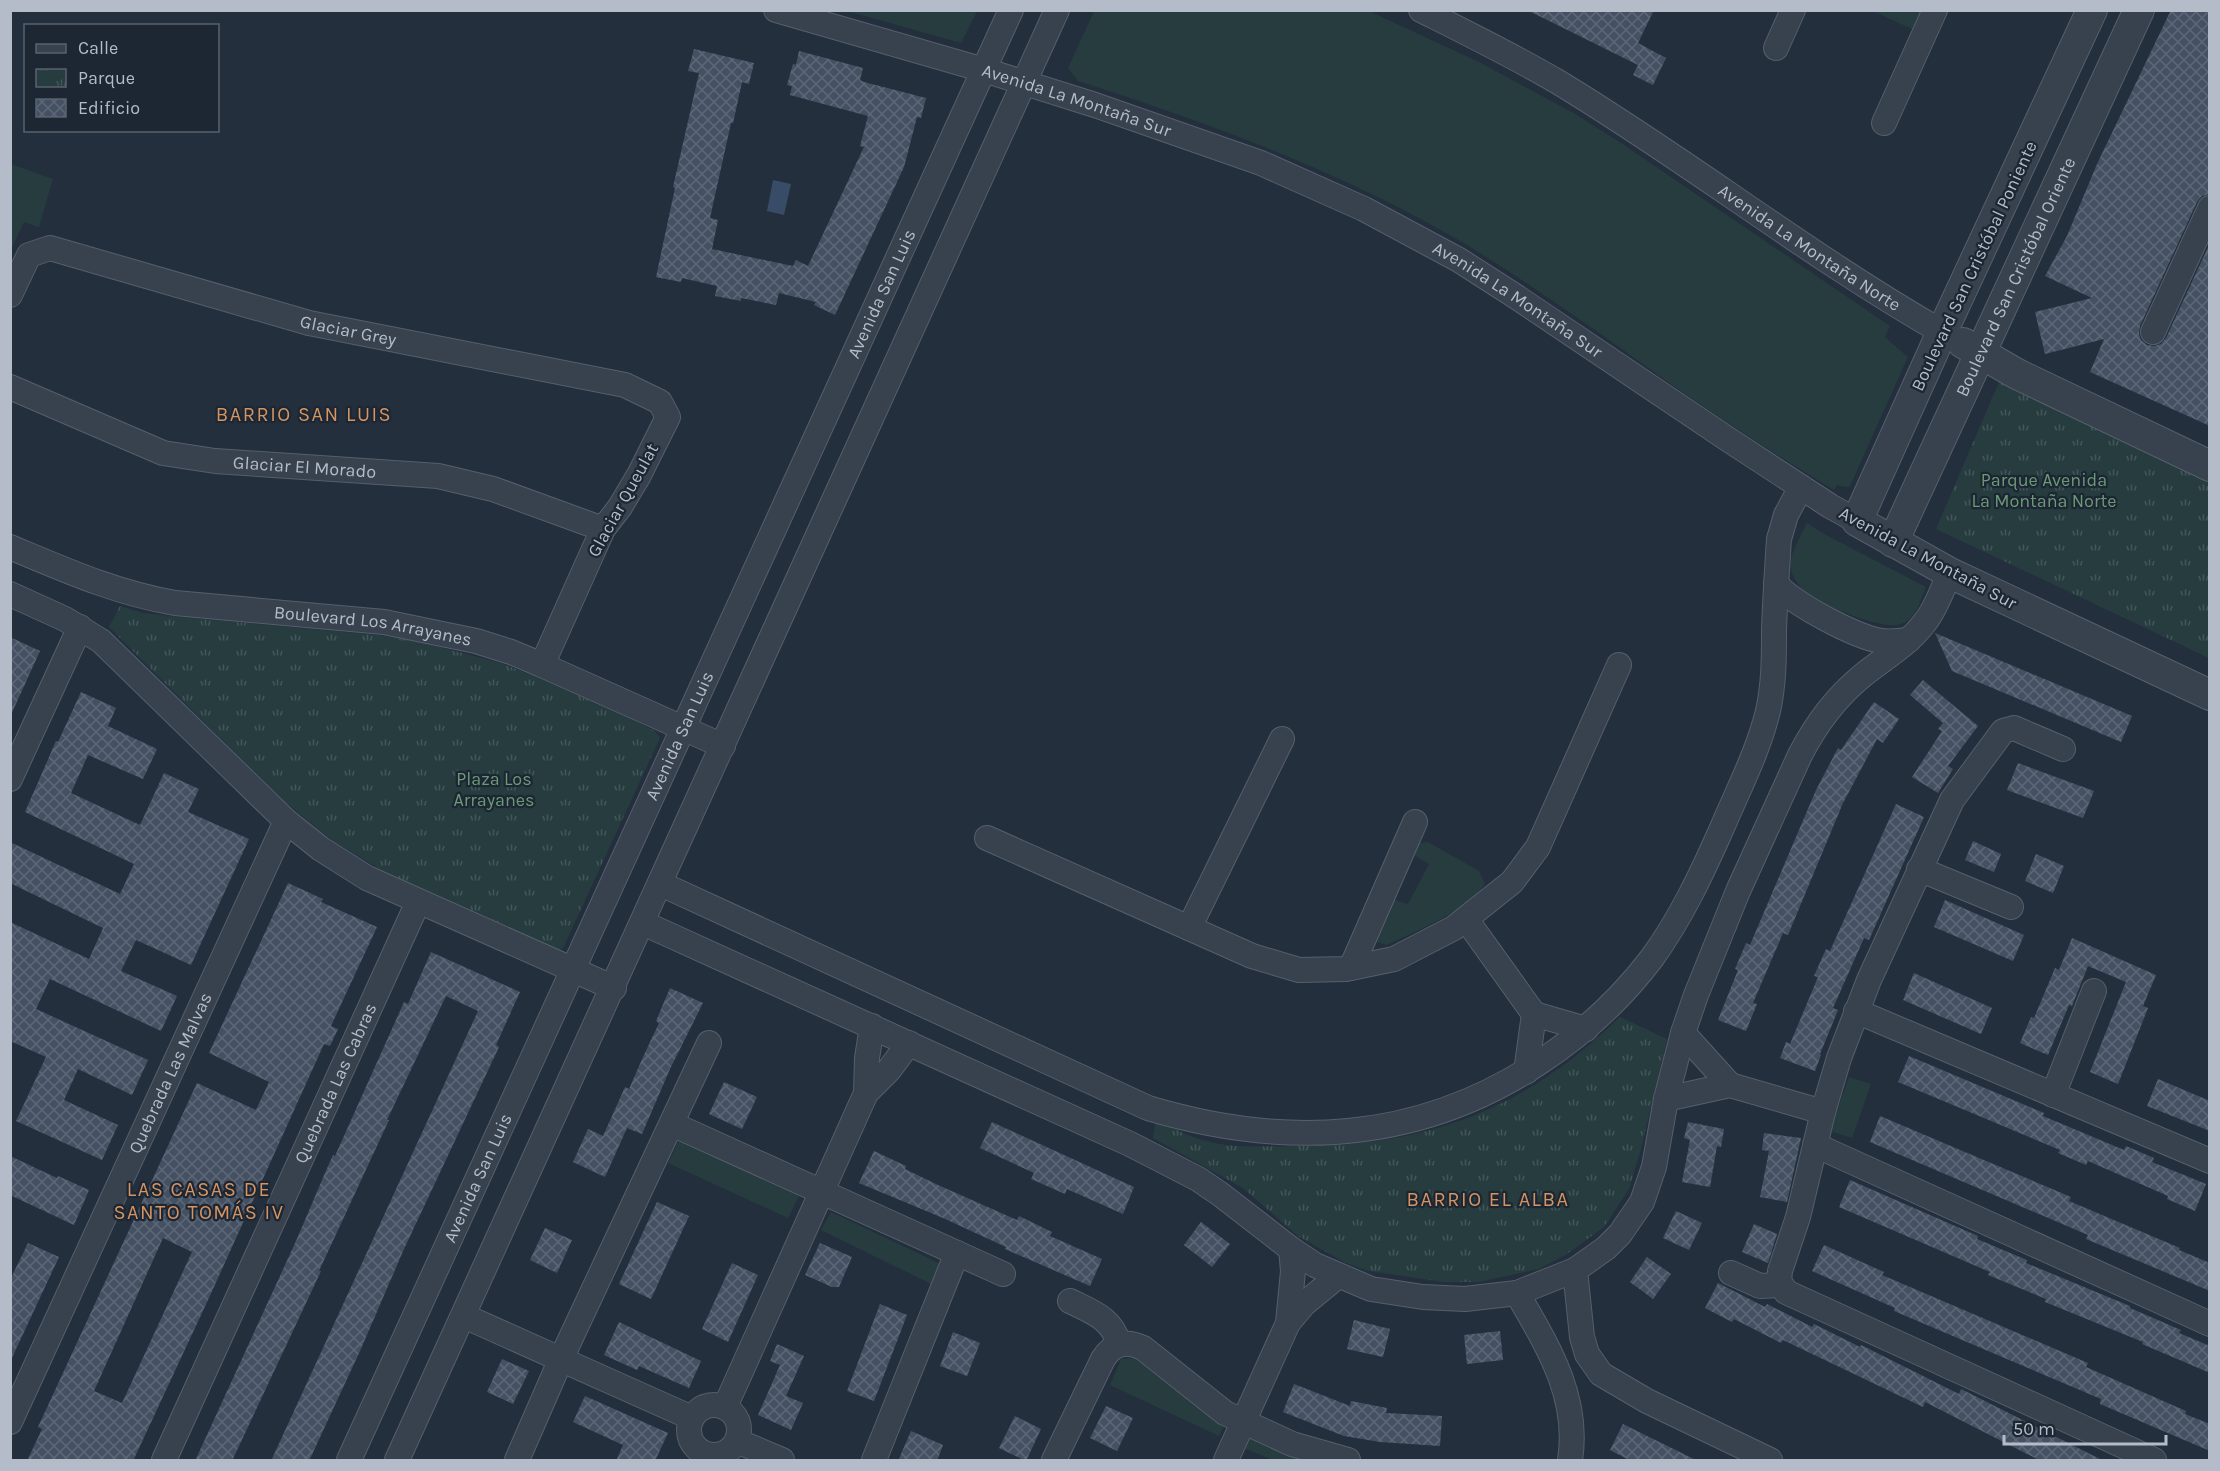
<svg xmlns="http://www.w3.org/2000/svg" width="2220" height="1471" viewBox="0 0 2220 1471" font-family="Karla,sans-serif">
  <defs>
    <pattern id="park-tufts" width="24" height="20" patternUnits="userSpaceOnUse" patternTransform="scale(1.5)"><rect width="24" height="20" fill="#263c3f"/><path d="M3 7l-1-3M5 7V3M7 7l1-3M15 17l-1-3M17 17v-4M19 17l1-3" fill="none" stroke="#435659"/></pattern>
    <pattern id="building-cross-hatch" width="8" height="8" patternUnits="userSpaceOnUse" patternTransform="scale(1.5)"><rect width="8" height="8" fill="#455162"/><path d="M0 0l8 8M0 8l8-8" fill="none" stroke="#5d6877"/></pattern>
  </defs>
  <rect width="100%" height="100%" fill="#242f3e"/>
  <g fill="#263c3f">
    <polygon points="847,11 977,10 977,11 961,43"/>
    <path d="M1094,11h275l112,52 94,51 46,29 269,183 -5,11 23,20 -58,129 -4,1 -9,-2 -3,5c-51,-31 -101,-63 -149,-96 -72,-51 -143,-103 -218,-149 -121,-72 -255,-121 -389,-164l-10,-13z"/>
    <polygon points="1873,11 1922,11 1914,30"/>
    <polygon points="11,164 53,179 39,227 24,222 11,250"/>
    <path d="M1807,523l17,11 102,53c-6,14 -10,32 -25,37 -17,7 -81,-19 -95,-31 -8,-7 -14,-17 -16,-27 -1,-9 12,-33 17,-43z"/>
    <path d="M1428,842l51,29 6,13c-18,27 -69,47 -98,61l-11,-3 -2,-6 18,-37 16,5 21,-40 -17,-10 7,-11z"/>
    <polygon points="1849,1077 1871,1084 1852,1138 1830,1131"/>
    <polygon points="679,1140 801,1192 788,1218 668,1163"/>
    <polygon points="831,1212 943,1265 931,1284 821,1230"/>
    <polygon points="1134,1358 1223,1427 1219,1436 1110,1385 1121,1359"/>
    <polygon points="1248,1437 1316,1460 1273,1460 1244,1448"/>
  </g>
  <g fill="url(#park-tufts)">
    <polygon points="2000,380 2209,479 2209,658 1936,529"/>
    <polygon points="120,606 143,613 170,616 377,635 417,641 500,663 572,690 655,731 660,738 563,948 556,951 385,872 333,841 280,798 109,627"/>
    <path d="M1620,1017l47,22 -26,110 -12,40 -25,38 -37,27 -28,15 -60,13h-36l-47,-7 -27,-4 -23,-8 -48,-27 -55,-48 -90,-50 3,-19c15,8 33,18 50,22 29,8 60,5 90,5 133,0 228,-36 324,-129z"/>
  </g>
  <polygon fill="#394c67" points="773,180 791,184 784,215 767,211"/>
  <g fill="url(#building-cross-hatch)" fill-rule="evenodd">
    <polygon points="1527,10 1654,10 1638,43 1666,58 1653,85 1633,75 1638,65"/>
    <polygon points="2171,10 2210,10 2210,194 2202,196 2197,202 2140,326 2139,334 2141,340 2147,345 2154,346 2161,344 2166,338 2210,243 2210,426 2090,372 2104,339 2045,354 2035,312 2092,298 2045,276 2067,236 2097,164"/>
    <polygon points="694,49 754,63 749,84 742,82 733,123 731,123 710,218 718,220 712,249 793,266 796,260 808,266 864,147 860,146 868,116 790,95 792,86 787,85 793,64 796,65 799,51 863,68 860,80 864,82 926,98 921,118 917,117 904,167 835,315 814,305 816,302 779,293 776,305 741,298 741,301 715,296 717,286 682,278 681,282 656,277 675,188 673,187 699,73 688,71"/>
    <polygon points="1935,633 2132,716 2121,742 1952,671"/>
    <polygon points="10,637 40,651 10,717"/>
    <polygon points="1923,680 1978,726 1948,766 1953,769 1938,793 1912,777 1942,731 1938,729 1943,723 1910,695"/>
    <polygon points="81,692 116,708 108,726 157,749 143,779 88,755 71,793 140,825 164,773 199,789 188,812 249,839 191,965 136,940 121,971 177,996 161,1031 50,979 36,1009 148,1060 132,1095 78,1069 64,1100 118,1125 102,1160 16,1121 46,1057 10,1041 10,922 89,959 103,928 10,883 10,842 120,894 134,864 25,812 56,741 58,742"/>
    <polygon points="1874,702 1899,719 1883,743 1877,739 1843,803 1788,935 1783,933 1753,1003 1757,1004 1746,1031 1718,1020 1738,970 1735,969 1746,943 1750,945 1816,790 1838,748 1841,750"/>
    <polygon points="2018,763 2094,791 2083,818 2007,790"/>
    <polygon points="1896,804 1924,817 1869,940 1864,938 1833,1008 1838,1010 1820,1054 1821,1055 1815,1071 1780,1058 1786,1042 1790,1044 1818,977 1814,976 1826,949 1830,951"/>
    <polygon points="1973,841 2001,854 1994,872 1965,860"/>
    <polygon points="2036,854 2064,866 2053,893 2025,881"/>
    <path d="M288,883l35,16 -2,3 56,25 -46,99 7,3 -8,17 -6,-2 -116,256 -75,161h-106l15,-32 -4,-2 159,-344 59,27 13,-28 -60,-29zM163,1238l29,14 -70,151 -28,-12z"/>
    <polygon points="1945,900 2024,935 2013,961 1934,927"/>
    <polygon points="2072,938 2156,975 2143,1006 2148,1008 2118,1084 2090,1072 2126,982 2088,966 2072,1006 2069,1005 2048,1055 2020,1043 2031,1017 2034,1018 2055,968 2059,970"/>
    <polygon points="431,952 520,992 496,1045 499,1047 404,1249 360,1351 309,1461 271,1461 478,1011 446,996 387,1120 389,1120 319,1271 321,1271 232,1461 195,1461 296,1241 325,1173 333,1155 335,1156 404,1002 408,1004"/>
    <polygon points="1914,973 1992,1008 1981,1034 1903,1000"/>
    <polygon points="670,988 703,1003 670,1069 642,1134 627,1128 605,1177 573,1162 588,1129 603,1136 625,1087 629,1089 643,1057 659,1023 656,1021"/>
    <polygon points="1909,1056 2044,1113 2043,1116 2124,1150 2126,1146 2154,1158 2152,1162 2206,1184 2195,1211 2167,1199 2168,1196 2088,1161 2086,1165 2058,1153 2060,1150 1898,1082"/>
    <polygon points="2158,1079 2210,1101 2210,1131 2147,1106"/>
    <polygon points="724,1082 757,1097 742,1129 709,1114"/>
    <polygon points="1880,1116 2071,1197 2069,1201 2180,1248 2179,1250 2210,1263 2210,1291 2086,1239 2088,1235 1870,1142"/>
    <polygon points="992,1122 1134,1187 1123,1214 1067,1189 1065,1194 1031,1179 1034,1173 980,1148"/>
    <polygon points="1688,1122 1724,1129 1721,1147 1717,1146 1710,1187 1682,1182 1690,1140 1684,1138"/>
    <polygon points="1764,1133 1801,1138 1787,1202 1760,1197 1769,1151 1762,1150"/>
    <polygon points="874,1151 906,1166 905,1169 938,1185 1017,1220 1019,1216 1052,1232 1050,1236 1102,1259 1090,1286 1005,1249 1006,1247 943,1218 859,1183"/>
    <polygon points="10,1156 57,1178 58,1176 89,1190 74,1225 10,1195"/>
    <polygon points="1850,1180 1978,1236 1977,1239 2027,1260 2026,1263 2130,1306 2130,1308 2181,1330 2179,1333 2210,1346 2210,1373 2142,1344 2143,1342 2045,1302 2046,1299 1988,1275 1990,1272 1839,1207"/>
    <polygon points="657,1202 689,1216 651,1299 619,1284"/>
    <polygon points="1676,1211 1702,1223 1689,1250 1663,1238"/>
    <polygon points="1201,1222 1230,1244 1212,1267 1184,1245"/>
    <polygon points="1754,1224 1777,1234 1768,1263 1742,1252"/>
    <polygon points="545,1228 572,1240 557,1273 530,1260"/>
    <polygon points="28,1243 59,1257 10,1362 10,1280"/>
    <polygon points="820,1243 852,1257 839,1287 832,1287 805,1275"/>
    <polygon points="1824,1245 1884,1272 1882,1275 2088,1363 2086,1367 2186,1411 2185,1414 2210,1424 2210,1451 2100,1404 2101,1399 1894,1311 1895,1308 1812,1271"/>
    <polygon points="1647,1257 1671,1274 1653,1299 1630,1282"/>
    <polygon points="732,1263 758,1275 728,1342 702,1329"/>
    <polygon points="1718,1283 1765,1307 1767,1304 1812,1327 1814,1324 1860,1347 1861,1345 1959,1394 1961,1389 2104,1461 2041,1461 1925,1402 1923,1407 1783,1340 1781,1343 1734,1319 1732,1322 1705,1308"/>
    <polygon points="880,1304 907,1315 874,1401 847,1391"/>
    <polygon points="1354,1320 1390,1329 1383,1357 1347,1349"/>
    <polygon points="619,1322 701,1361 689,1388 639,1366 637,1370 604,1355"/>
    <polygon points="1500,1331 1503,1360 1467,1364 1464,1335"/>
    <polygon points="953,1332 980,1343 967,1376 940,1366"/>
    <polygon points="777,1344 804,1356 786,1396 803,1403 791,1430 758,1415 780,1365 770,1361"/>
    <polygon points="502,1359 529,1371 513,1404 487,1392"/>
    <polygon points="1294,1384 1350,1406 1351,1401 1387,1408 1386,1413 1442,1416 1440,1446 1380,1442 1344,1436 1283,1412"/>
    <polygon points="585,1396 668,1433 655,1461 616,1461 623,1445 573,1422"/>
    <polygon points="1106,1406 1133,1418 1117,1451 1090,1438"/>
    <polygon points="1015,1416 1041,1429 1026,1461 999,1448"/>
    <polygon points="1623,1424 1639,1432 1698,1461 1631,1461 1610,1450"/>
    <polygon points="911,1431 943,1445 937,1461 898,1461"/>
  </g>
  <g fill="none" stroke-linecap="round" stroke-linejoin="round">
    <defs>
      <g id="minor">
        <path id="s1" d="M776,10l208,60 111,35 166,58 103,46 95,51 56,36 214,144 101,66 27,15"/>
        <path id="s2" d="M1421,10c46,23 93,46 137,72 131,79 251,174 384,250"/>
        <polyline points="1776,48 1793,10"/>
        <polyline points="1884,123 1935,10"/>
        <path id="s3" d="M10,295l19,-40 21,-7 259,75 316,62 35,17 8,15 -29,58 -19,32 -17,22 -61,136"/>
        <polyline points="2153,332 2210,208"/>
        <path id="s4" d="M10,387l153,66 52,8 223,15 55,13 110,40"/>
        <path id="s5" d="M10,547c55,23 106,46 165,56l209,19 92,19 35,11 31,13 181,81"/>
        <path d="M1776,583c12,19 82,55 105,58 9,1 19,0 28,-1"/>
        <polyline points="10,594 65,619 101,641 286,821 321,849 367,878 614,988"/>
        <polyline points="2063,749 2014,728 2003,731 1952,800 1869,980 1839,1058 1823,1112 1798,1217 1780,1271 1779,1281 1786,1292 2154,1460"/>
        <polyline points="10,779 80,627"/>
        <polyline points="987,838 1252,956 1299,970 1346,969 1394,959 1454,928 1512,882 1538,847 1619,665"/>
        <polyline points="1919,869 2011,907"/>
        <path d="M661,884l487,224c137,41 268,35 389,-44 45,-29 83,-64 115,-106 29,-40 50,-85 70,-130 16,-38 36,-76 46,-117 6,-27 6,-54 6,-81 1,-31 3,-61 5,-91l7,-24 15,-28"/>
        <polyline points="1466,919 1534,1014 1586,1029"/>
        <path d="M643,923l487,221 68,35 22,15 71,55 24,16 56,24 52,8 42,2 52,-6 58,-23 31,-22 14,-14 22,-32 12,-35 12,-68 17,-66 13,-38 42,-104 62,-136c16,-31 35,-57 62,-79 22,-18 46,-31 63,-54 11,-13 17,-33 25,-49"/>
        <polyline points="1189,928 1282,739"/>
        <polyline points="1351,968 1415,822"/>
        <polyline points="1856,1011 2210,1161"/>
        <polyline points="1683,1033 1730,1085"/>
        <polyline points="1526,1072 1534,1014"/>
        <polyline points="866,1093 867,1058 872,1026"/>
        <polyline points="2053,1095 2094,991"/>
        <polyline points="1666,1099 1730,1085 1823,1112"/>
        <polyline points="672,1124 1003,1274"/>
        <polyline points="1815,1145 2210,1324"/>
        <polyline points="1575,1270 1582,1337 1587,1354 1601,1374 1647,1401 1770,1460"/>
        <polyline points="1731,1273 1760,1286 1780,1285"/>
        <path d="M1517,1293c30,52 63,104 53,167"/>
        <path d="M1070,1301c22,11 42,17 49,43"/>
        <polyline points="464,1316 692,1418"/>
        <polyline points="1288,1323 1304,1304 1338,1276"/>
        <circle cx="714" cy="1430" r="25"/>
        <polyline points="725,1407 866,1093 889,1070 909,1043"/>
        <path id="s6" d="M10,1422l276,-601"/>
        <polyline points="737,1441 782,1460"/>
        <path id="s7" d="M164,1460l254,-558"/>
        <path id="s8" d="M349,1460l662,-1450"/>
        <polyline points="397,1460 1057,10"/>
        <polyline points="517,1460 561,1359 709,1043"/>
        <polyline points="874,1460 957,1253"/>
        <path d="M1054,1460l49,-101c10,-16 24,-19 40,-11l82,65 67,31 56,16"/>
        <polyline points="1226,1460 1288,1323 1293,1271 1291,1249"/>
      </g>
      <g id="tertiary">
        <polyline points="2092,10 1942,332 1857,521 1950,573 2210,695"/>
        <polyline points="1963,343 2017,374 2210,466"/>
        <path id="s9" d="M1893,542l246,-532"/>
      </g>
    </defs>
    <use href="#minor" stroke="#565f6c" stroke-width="26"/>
    <use href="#tertiary" stroke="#565f6c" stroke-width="32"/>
    <use href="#minor" stroke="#38414e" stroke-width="24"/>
    <use href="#tertiary" stroke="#38414e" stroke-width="30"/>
  </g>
  <g text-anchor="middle" stroke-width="4.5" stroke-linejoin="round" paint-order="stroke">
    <g font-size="18" fill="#b4bcc9" stroke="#1d2633">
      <text dy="6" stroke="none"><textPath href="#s1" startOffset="314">Avenida La Montaña Sur</textPath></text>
      <text dy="6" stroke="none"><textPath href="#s2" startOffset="456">Avenida La Montaña Norte</textPath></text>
      <text transform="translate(1974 266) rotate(-65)" y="6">Boulevard San Cristóbal Poniente</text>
      <text dy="6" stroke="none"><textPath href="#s9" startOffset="292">Boulevard San Cristóbal Oriente</textPath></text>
      <text dy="6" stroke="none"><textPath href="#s8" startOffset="1282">Avenida San Luis</textPath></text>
      <text dy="6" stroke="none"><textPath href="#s1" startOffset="800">Avenida La Montaña Sur</textPath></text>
      <text dy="6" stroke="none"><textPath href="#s3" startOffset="376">Glaciar Grey</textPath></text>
      <text dy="6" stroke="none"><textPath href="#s4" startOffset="309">Glaciar El Morado</textPath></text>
      <text transform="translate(623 500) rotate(-61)" y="6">Glaciar Queulat</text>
      <text transform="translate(1928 558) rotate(28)" y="6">Avenida La Montaña Sur</text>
      <text dy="6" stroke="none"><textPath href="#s5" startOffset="374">Boulevard Los Arrayanes</textPath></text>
      <text dy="6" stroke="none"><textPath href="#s8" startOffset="796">Avenida San Luis</textPath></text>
      <text dy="6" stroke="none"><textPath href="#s6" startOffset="384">Quebrada Las Malvas</textPath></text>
      <text dy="6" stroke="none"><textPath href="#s7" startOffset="414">Quebrada Las Cabras</textPath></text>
      <text dy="6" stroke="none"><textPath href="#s8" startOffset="310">Avenida San Luis</textPath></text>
    </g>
    <g font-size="18" fill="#6b9a76" stroke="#1d2633">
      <text x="2044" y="486">Parque Avenida<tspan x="2044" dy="21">La Montaña Norte</tspan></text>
      <text x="494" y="785">Plaza Los<tspan x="494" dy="21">Arrayanes</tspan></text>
    </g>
    <g font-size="20" letter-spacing="1.5" fill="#d59563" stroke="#1d2633">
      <text x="304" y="421">BARRIO SAN LUIS</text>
      <text x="199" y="1196">LAS CASAS DE<tspan x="199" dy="23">SANTO TOMÁS IV</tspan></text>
      <text x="1488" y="1206">BARRIO EL ALBA</text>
    </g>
  </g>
  <rect width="2220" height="1471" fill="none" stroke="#b4bcc9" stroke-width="24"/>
  <rect x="24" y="24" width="195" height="108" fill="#1d2633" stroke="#59626f" stroke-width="1.5"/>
  <rect x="36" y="44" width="30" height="9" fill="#38414e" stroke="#59626f" stroke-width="1.5"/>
  <text x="78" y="54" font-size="18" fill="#b4bcc9">Calle</text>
  <rect x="36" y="69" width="30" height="18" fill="url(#park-tufts)" stroke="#59626f" stroke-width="1.5"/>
  <text x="78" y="84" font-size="18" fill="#b4bcc9">Parque</text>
  <rect x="36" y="99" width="30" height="18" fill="url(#building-cross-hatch)" stroke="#59626f" stroke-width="1.5"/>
  <text x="78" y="114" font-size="18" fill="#b4bcc9">Edificio</text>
  <path d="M2004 1435v9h162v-9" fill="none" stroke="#b4bcc9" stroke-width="3"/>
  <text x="2013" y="1435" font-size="18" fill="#b4bcc9" stroke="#1d2633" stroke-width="4.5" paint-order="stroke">50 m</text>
</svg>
